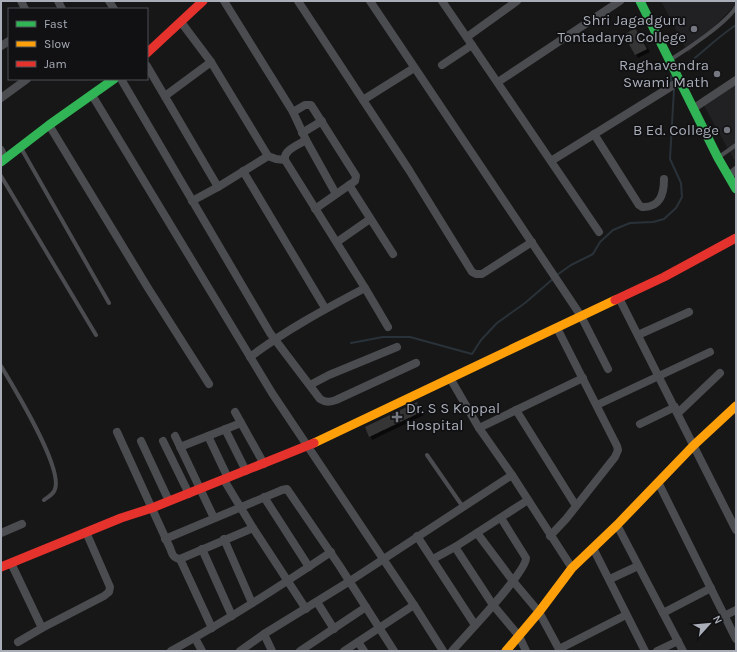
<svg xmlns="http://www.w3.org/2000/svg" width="737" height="652" viewBox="0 0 737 652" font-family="Karla,sans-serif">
  <defs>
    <filter id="shadow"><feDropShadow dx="3" dy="3" stdDeviation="0" flood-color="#0009"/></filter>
  </defs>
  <rect width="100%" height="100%" fill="#171717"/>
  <g fill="#212123">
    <polygon points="661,1 736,1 736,4 688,53"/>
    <polygon points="736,81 736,158 734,160 702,102"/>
  </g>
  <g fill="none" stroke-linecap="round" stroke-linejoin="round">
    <g stroke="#2a3239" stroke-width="2">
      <path d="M681,69c19,-14 35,-31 55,-44"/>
      <polyline points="671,82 671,76"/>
      <polyline points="557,275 571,265 593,254 600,242 613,230 630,223 653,222 664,219 676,208 682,197 681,183 670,159 674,89"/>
      <polyline points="351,343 383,337 410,337 472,354 481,340 497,323 525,303 554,278"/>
    </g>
  </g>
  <g fill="#353536" filter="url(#shadow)">
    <polygon points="635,28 647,49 635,55 624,35"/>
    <polygon points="417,402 421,412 369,437 365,427"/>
  </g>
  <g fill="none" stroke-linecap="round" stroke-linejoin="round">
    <g stroke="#4b4c50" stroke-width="4">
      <path d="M670,60c16,-10 57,-37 66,-53"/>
      <polyline points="21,148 109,303"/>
      <polyline points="719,157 736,145"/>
      <polyline points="1,176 96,335"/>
      <path d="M1,366c13,22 62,101 54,123 -1,5 -7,8 -11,11"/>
      <polyline points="427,455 463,507"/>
    </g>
    <g stroke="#4b4c50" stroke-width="8">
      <polyline points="21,1 25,9"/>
      <polyline points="58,1 62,9"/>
      <polyline points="109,1 114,9"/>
      <polyline points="224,1 293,112 306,140 336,194"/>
      <polyline points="298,1 409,170 472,272 476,274 482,274 532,242"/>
      <polyline points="370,1 581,316 608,369"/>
      <polyline points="442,1 599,232"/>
      <polyline points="181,22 211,62 268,156 276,159 285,160"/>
      <polyline points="467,37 517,1"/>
      <polyline points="1,46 9,41"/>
      <polyline points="442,65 472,45"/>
      <polyline points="147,66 218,187"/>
      <path d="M121,79l149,254 50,66c6,4 10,3 16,1l80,-37"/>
      <polyline points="498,82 620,1"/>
      <polyline points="92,95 272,393 414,605 443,651"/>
      <polyline points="165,96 211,62"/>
      <polyline points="1,98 27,79"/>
      <polyline points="363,100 414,68"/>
      <polyline points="694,108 736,80"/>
      <polyline points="293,112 305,105 311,105 356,176 355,181 315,209"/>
      <polyline points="49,125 148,288 209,384"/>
      <polyline points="302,133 322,121"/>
      <path d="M594,134l45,71 3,2c18,1 22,-13 22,-28"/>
      <path d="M306,140c-8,5 -23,10 -21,20l80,128 23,39"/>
      <polyline points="1,150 5,159"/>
      <polyline points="551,161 680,81"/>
      <polyline points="243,171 325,308"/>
      <polyline points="729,176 736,170"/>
      <polyline points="349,185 393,254"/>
      <polyline points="192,201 218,187 268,156"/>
      <polyline points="337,242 370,219"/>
      <polyline points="619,298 736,530"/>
      <polyline points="638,335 689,312"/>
      <path d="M250,357c36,-27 75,-48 115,-69"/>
      <polyline points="450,378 479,428 512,475 572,568"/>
      <polyline points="310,385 329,375 397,347"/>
      <polyline points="597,405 710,352"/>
      <polyline points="516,410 576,506"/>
      <polyline points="235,412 264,464"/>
      <polyline points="678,413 720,373"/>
      <polyline points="640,424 675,407"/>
      <polyline points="479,428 583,378"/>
      <polyline points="225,429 246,471"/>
      <path d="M117,432l53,116c2,6 3,10 10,11l73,-31"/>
      <polyline points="175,436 214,518"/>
      <polyline points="208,436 228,478"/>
      <polyline points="141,441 169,501"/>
      <polyline points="163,441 189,494"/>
      <polyline points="180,447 241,423"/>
      <polyline points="224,480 253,528 306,609"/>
      <polyline points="658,482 736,639"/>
      <polyline points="264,497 309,567"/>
      <polyline points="617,525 683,651"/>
      <polyline points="1,533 22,524"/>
      <polyline points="477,533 513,581 539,612 560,651"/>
      <polyline points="417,536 475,625"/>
      <polyline points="550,536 566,519 615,457 618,450 617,446 557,328"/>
      <polyline points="165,539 282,490 287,489 339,565 394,651"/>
      <polyline points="224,539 252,603"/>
      <polyline points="455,547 493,605 519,636 526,651"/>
      <polyline points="593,548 645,651"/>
      <polyline points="202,549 232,616"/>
      <polyline points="180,559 212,628"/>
      <polyline points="433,559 455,547 528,500"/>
      <polyline points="11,563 42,628"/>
      <polyline points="610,579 638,566"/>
      <polyline points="317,602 334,629"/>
      <polyline points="663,613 711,588"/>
      <polyline points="724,616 736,610"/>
      <polyline points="264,634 272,651"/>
      <polyline points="195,638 202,651"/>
      <polyline points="18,642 42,628 104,596 109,592 110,587 86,532"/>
      <polyline points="358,642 364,651"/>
      <polyline points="559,649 626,615"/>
      <path d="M171,651c55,-30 108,-64 160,-99"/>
      <polyline points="240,651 264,634 350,581 512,475"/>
      <polyline points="300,651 366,607"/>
      <polyline points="344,651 414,605"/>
      <path d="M452,651c12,-14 74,-78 74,-93l-25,-40"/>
      <polyline points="657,651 678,641"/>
    </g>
    <g stroke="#30b455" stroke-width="9">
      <polyline points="640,1 718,158 736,189"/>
      <polyline points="1,162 49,125 114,79"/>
    </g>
    <g stroke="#ff9f0a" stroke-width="9">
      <polyline points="314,443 615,300"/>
      <polyline points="506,651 539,612 572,568 617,525 694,445 736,406"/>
    </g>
    <g stroke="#e5322d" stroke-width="9">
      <polyline points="147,53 203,1"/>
      <polyline points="615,300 664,277 736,238"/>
      <polyline points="1,567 121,518 152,508 314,443"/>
    </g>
  </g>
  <g fill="#757880" stroke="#111113" stroke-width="1.5">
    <circle cx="694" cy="29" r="4"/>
    <circle cx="717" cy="74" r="4"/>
    <circle cx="727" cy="130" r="4"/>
    <path d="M395 411h4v4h4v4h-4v4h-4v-4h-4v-4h4z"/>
  </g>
  <g text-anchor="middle" stroke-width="3.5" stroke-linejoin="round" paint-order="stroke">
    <g font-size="15" fill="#a8adb8" stroke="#111113" text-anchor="end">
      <text x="686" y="25">Shri Jagadguru<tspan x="686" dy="17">Tontadarya College</tspan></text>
      <text x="709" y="70">Raghavendra<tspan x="709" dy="17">Swami Math</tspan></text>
      <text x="719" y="135">B Ed. College</text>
      <text x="406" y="413" text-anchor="start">Dr. S S Koppal<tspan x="406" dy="17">Hospital</tspan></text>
    </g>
  </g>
  <rect width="737" height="652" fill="none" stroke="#a8adb8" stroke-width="4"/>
  <rect x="8" y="8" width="140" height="72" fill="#111113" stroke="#4d4f55"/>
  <rect x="16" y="21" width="20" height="6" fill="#30b455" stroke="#4d4f55"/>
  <text x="44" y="28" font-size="12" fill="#a8adb8">Fast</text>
  <rect x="16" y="41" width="20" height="6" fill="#ff9f0a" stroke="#4d4f55"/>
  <text x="44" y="48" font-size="12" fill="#a8adb8">Slow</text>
  <rect x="16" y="61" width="20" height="6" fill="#e5322d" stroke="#4d4f55"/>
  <text x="44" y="68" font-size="12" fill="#a8adb8">Jam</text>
  <g transform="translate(709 624) rotate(63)" stroke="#111113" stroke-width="3" paint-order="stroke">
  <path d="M0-3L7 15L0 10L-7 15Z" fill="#a8adb8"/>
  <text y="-6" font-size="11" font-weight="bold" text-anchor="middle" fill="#a8adb8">N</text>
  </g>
</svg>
